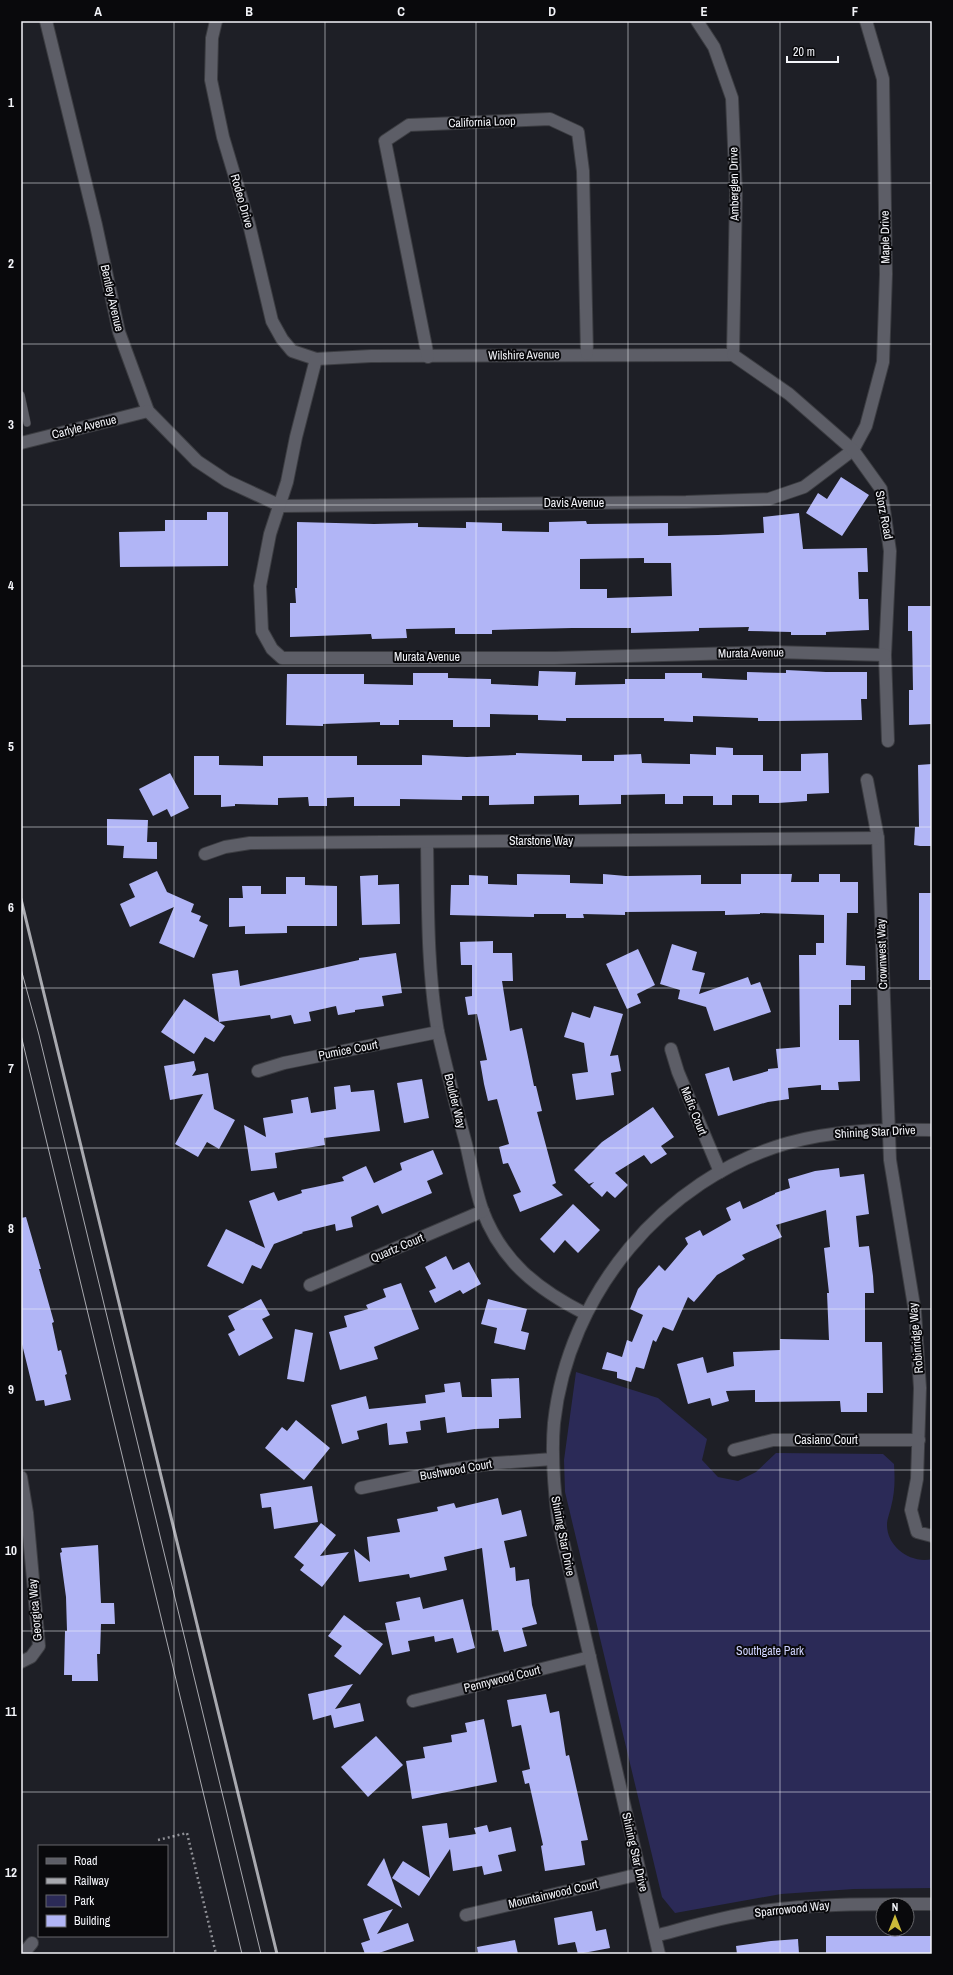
<svg xmlns="http://www.w3.org/2000/svg" width="953" height="1975" viewBox="0 0 953 1975" font-family="'Archivo Narrow',sans-serif">
  <rect width="100%" height="100%" fill="#1e1f26"/>
  <path fill="#2b2a57" d="M576,1372l82,26 49,41 -5,21 16,17 20,4 18,-9 20,-19 107,1 11,10c1,15 1,28 -3,43 -1,5 -4,12 -4,18 0,22 24,39 45,34v329l-78,1 -73,5 -106,19 -13,-16 -97,-405 -1,-32z"/>
  <g fill="#b1b5f6" fill-rule="evenodd">
    <polygon points="841,477 869,495 842,536 806,513 818,493 827,499"/>
    <polygon points="207,512 228,512 228,566 120,567 119,532 165,531 165,520 207,520"/>
    <path d="M799,513l4,36 64,-1 1,24h-10l1,27h9l1,31 -43,2v3h-35v-3l-43,-1 1,-4 -50,1v3l-68,2v-5h-59l-80,2v4h-37v-6l-49,1 1,9 -35,1 -1,-5 -81,3v-34h6l-1,-15h2v-66l77,2 44,-1v4l48,1v-6l36,1v8l47,1v-10l37,-1 1,3 81,-1v13l50,-1 46,-2 -1,-16zM644,558v5h27l1,33 -65,2v-9h-27v-30z"/>
    <polygon points="908,606 932,606 932,724 909,725 909,690 913,690 912,631 908,631"/>
    <polygon points="786,670 826,672 867,672 867,699 861,699 862,720 776,721 758,721 758,718 693,716 693,722 664,721 664,718 566,718 566,721 538,720 538,715 490,714 490,727 453,727 453,720 399,720 399,725 380,725 380,722 323,724 323,726 286,725 287,674 364,674 364,684 413,685 413,673 448,673 448,678 491,679 491,684 538,686 539,671 576,672 575,685 625,684 625,679 665,679 665,673 702,673 702,678 747,680 747,672 786,673"/>
    <polygon points="716,747 733,748 733,755 763,755 763,771 801,771 801,754 828,753 829,793 807,794 807,801 778,803 759,803 759,795 732,795 732,805 713,805 713,796 683,796 683,804 665,804 665,794 621,795 621,804 579,805 579,795 534,796 534,804 489,805 489,796 462,796 462,800 400,799 400,806 354,806 354,797 327,798 327,806 309,806 308,797 278,798 278,805 235,804 235,806 221,807 221,795 194,795 194,756 219,756 219,765 263,766 263,756 357,756 357,765 422,765 422,755 467,757 516,755 516,753 582,755 582,761 614,761 614,755 641,754 642,763 690,764 690,754 716,755"/>
    <polygon points="932,764 932,846 920,846 914,845 915,827 919,827 918,765"/>
    <polygon points="170,773 189,808 171,817 167,809 153,816 139,789"/>
    <polygon points="107,819 148,820 147,842 157,842 157,859 123,858 124,846 107,845"/>
    <polygon points="157,871 167,892 194,904 191,912 201,916 199,921 208,925 194,958 159,943 174,907 130,927 120,904 135,897 129,884"/>
    <polygon points="517,874 570,875 570,883 603,884 603,874 626,876 701,875 701,884 741,884 741,874 792,874 791,882 819,882 819,874 840,874 840,882 858,882 858,913 847,913 846,965 865,966 865,980 851,980 851,1005 839,1005 839,1040 859,1040 860,1081 838,1082 839,1090 821,1090 821,1085 788,1088 789,1099 768,1102 718,1116 705,1074 729,1067 733,1081 768,1071 768,1069 778,1068 776,1049 800,1047 799,955 816,955 816,943 824,943 824,915 760,913 760,914 725,915 725,911 625,912 625,915 583,914 584,918 566,918 566,914 534,914 534,917 450,915 451,885 469,885 469,875 488,876 488,884 517,885"/>
    <polygon points="378,875 378,885 399,884 400,924 362,925 360,876"/>
    <polygon points="286,877 305,877 305,885 337,886 337,926 287,926 287,933 245,934 245,926 229,927 229,898 243,898 242,886 261,886 261,894 286,894"/>
    <rect x="919" y="893" width="13" height="87"/>
    <polygon points="493,941 493,953 512,953 513,981 502,981 510,1031 522,1028 534,1086 536,1086 542,1111 537,1112 556,1183 552,1185 563,1195 520,1212 513,1195 521,1192 508,1163 503,1164 499,1147 509,1144 497,1099 488,1101 484,1084 480,1061 487,1060 477,1014 468,1015 465,997 472,996 472,965 461,965 460,942"/>
    <polygon points="672,944 697,952 692,970 705,973 699,994 748,977 751,985 760,982 771,1012 714,1031 706,1007 678,999 680,990 660,984"/>
    <polygon points="638,949 655,985 637,994 641,1003 627,1009 606,964"/>
    <polygon points="396,953 402,993 382,996 384,1006 355,1010 355,1012 338,1015 336,1006 309,1012 311,1021 294,1024 291,1015 271,1019 270,1015 219,1022 212,974 238,970 240,986 359,960 359,958"/>
    <polygon points="184,999 225,1026 214,1042 205,1037 194,1054 161,1032"/>
    <polygon points="594,1006 623,1014 610,1056 618,1055 621,1071 611,1073 614,1095 576,1100 572,1074 588,1072 584,1043 564,1037 572,1012 590,1018"/>
    <polygon points="194,1061 196,1070 192,1076 208,1073 214,1109 235,1120 219,1149 207,1142 198,1157 175,1144 203,1094 170,1100 164,1066"/>
    <polygon points="422,1079 429,1118 404,1123 397,1083"/>
    <polygon points="350,1085 351,1092 374,1090 380,1131 324,1138 325,1145 275,1153 277,1168 251,1171 244,1125 266,1137 263,1118 293,1113 291,1100 308,1097 311,1113 336,1109 334,1087"/>
    <polygon points="653,1107 674,1137 661,1146 667,1154 651,1164 644,1155 615,1173 628,1185 615,1198 607,1191 602,1197 590,1186 594,1182 589,1184 574,1170 602,1142"/>
    <polygon points="433,1150 443,1174 427,1181 432,1193 382,1214 378,1205 351,1217 353,1227 336,1231 335,1224 302,1232 303,1233 274,1244 261,1269 252,1265 243,1284 207,1266 226,1229 265,1248 249,1201 274,1192 278,1201 302,1193 301,1190 344,1181 342,1177 366,1166 374,1183 402,1170 400,1163"/>
    <polygon points="839,1168 840,1177 864,1174 869,1214 856,1216 859,1247 869,1246 873,1276 874,1293 865,1293 865,1342 882,1342 883,1393 867,1393 867,1412 841,1412 840,1401 755,1402 755,1390 726,1391 729,1401 712,1406 710,1398 688,1404 677,1364 703,1357 707,1373 734,1366 733,1352 780,1350 780,1339 829,1340 827,1293 829,1293 824,1248 830,1247 826,1210 776,1225 782,1237 742,1255 745,1259 717,1275 694,1302 688,1297 673,1331 663,1327 656,1342 653,1340 644,1369 636,1367 631,1382 617,1378 617,1372 602,1369 607,1352 622,1357 627,1340 632,1342 643,1315 630,1309 638,1289 659,1265 665,1271 688,1244 685,1238 700,1230 703,1236 731,1220 726,1208 740,1201 743,1209 775,1194 775,1193 790,1188 788,1179 815,1171"/>
    <polygon points="573,1204 600,1230 578,1253 565,1240 554,1253 540,1239"/>
    <polygon points="26,1217 41,1269 39,1269 54,1322 52,1323 58,1351 61,1350 67,1374 65,1375 71,1400 45,1406 44,1400 36,1401 21,1340 21,1218"/>
    <polygon points="446,1256 453,1270 469,1262 481,1284 463,1294 460,1290 435,1303 429,1291 436,1288 425,1267"/>
    <polygon points="401,1283 419,1329 374,1347 378,1359 340,1370 329,1332 347,1327 344,1316 368,1309 366,1305 386,1297 383,1289"/>
    <polygon points="261,1299 270,1315 262,1319 273,1338 239,1356 228,1334 235,1330 228,1316"/>
    <polygon points="488,1299 527,1309 521,1331 529,1333 525,1350 494,1343 497,1328 481,1324"/>
    <polygon points="295,1329 313,1333 304,1382 287,1379"/>
    <polygon points="519,1378 521,1418 499,1419 499,1428 475,1429 447,1433 445,1417 420,1421 421,1430 406,1432 408,1443 389,1445 387,1423 357,1431 359,1439 342,1444 331,1405 366,1396 369,1409 426,1403 425,1395 445,1392 444,1384 460,1382 462,1397 492,1397 491,1379"/>
    <polygon points="296,1420 330,1448 304,1480 265,1448 282,1427 287,1431"/>
    <polygon points="312,1486 318,1522 274,1529 271,1507 262,1508 260,1494"/>
    <polygon points="498,1498 502,1515 521,1510 527,1536 504,1541 510,1568 515,1567 516,1581 529,1579 532,1605 537,1624 522,1628 527,1646 504,1652 498,1630 492,1631 482,1548 444,1557 447,1570 410,1578 409,1574 359,1582 354,1549 370,1562 367,1537 400,1532 397,1519 438,1511 437,1507 454,1503 456,1508"/>
    <polygon points="321,1523 336,1535 320,1556 349,1552 322,1587 300,1570 304,1565 294,1557"/>
    <polygon points="98,1545 101,1603 114,1603 115,1624 101,1624 100,1654 97,1654 98,1681 72,1681 72,1675 64,1675 65,1631 67,1631 66,1597 60,1553 62,1552 61,1548"/>
    <polygon points="420,1597 423,1609 463,1599 475,1648 457,1653 453,1638 435,1642 434,1636 408,1641 410,1651 392,1655 385,1623 400,1620 396,1602"/>
    <polygon points="344,1615 383,1644 360,1675 334,1656 342,1646 328,1636"/>
    <polygon points="353,1684 335,1709 360,1703 364,1721 334,1728 331,1715 313,1720 308,1694"/>
    <polygon points="546,1694 550,1713 559,1711 566,1756 569,1755 588,1840 581,1841 585,1865 545,1871 541,1846 543,1845 529,1783 525,1784 522,1771 530,1769 521,1725 512,1727 507,1700"/>
    <polygon points="484,1719 497,1782 412,1799 406,1761 425,1758 423,1747 452,1742 451,1735 467,1732 465,1723"/>
    <polygon points="376,1736 403,1765 368,1797 341,1767"/>
    <polygon points="447,1823 449,1838 476,1834 474,1828 487,1825 489,1832 511,1827 516,1851 498,1855 502,1871 484,1875 482,1866 453,1871 450,1849 419,1896 392,1878 403,1861 430,1878 422,1826"/>
    <polygon points="384,1858 402,1908 367,1885"/>
    <polygon points="393,1909 377,1934 408,1923 414,1941 376,1954 365,1954 361,1943 370,1940 363,1919"/>
    <polygon points="592,1911 596,1931 606,1929 610,1948 578,1954 575,1942 558,1945 554,1918"/>
    <rect x="826" y="1936" width="106" height="18"/>
    <polygon points="798,1939 799,1954 737,1954 736,1946 771,1941"/>
    <polygon points="515,1940 518,1954 478,1954 477,1947"/>
  </g>
  <g fill="none" stroke-linecap="round" stroke-linejoin="round">
    <defs>
      <polyline id="lane" points="21,395 27,423"/>
      <g id="street">
        <polyline points="46,21 96,225 119,332 148,411 197,461 227,481 281,506 686,502 769,499 804,487 853,450 866,426 883,362 886,274 883,79 866,21"/>
        <polyline points="216,21 212,38 211,80 223,137 249,224 272,321 282,339 292,351 316,359 371,356 733,355"/>
        <polyline points="697,21 714,47 732,98 736,193 733,355"/>
        <polyline points="733,355 789,394 853,450 881,489 890,551 885,655 888,741"/>
        <polyline points="428,357 385,141 409,125 550,119 578,132 583,171 587,354"/>
        <polyline points="316,359 296,437 287,482 270,534 260,586 262,631 272,649 282,658 555,658 774,652 885,655"/>
        <polyline points="21,443 148,411"/>
        <polyline points="867,780 878,838 890,1160 915,1312 920,1388 917,1479 911,1510 917,1532 932,1536"/>
        <path d="M427,842c1,63 0,127 11,190 9,38 18,75 28,112 5,22 9,44 16,65 19,52 56,81 104,105"/>
        <polyline points="205,854 225,847 250,843 878,838"/>
        <polyline points="671,1049 678,1072 720,1172"/>
        <polyline points="258,1071 284,1063 438,1032"/>
        <polyline points="310,1285 483,1211"/>
        <polyline points="734,1450 773,1440 919,1440"/>
        <polyline points="21,1477 27,1513 39,1646 31,1657 21,1662"/>
        <polyline points="361,1488 448,1470 496,1463 553,1459"/>
        <polyline points="413,1701 590,1657"/>
        <polyline points="466,1915 640,1874"/>
        <path d="M655,1936c34,-9 67,-19 101,-24 58,-9 117,-8 176,-8"/>
        <polyline points="23,1954 32,1943"/>
        <path d="M659,1954l-101,-434c-4,-32 -7,-64 -4,-97 14,-129 109,-244 234,-280 47,-13 95,-14 144,-13"/>
      </g>
    </defs>
    <use href="#lane" stroke="#3c3d42" stroke-width="8"/>
    <use href="#street" stroke="#3c3d42" stroke-width="14"/>
    <polyline stroke="#8e8f95" stroke-width="2.5" stroke-dasharray="2 3" stroke-linecap="butt" points="158,1840 187,1833 216,1954"/>
    <use href="#lane" stroke="#5d5e67" stroke-width="7"/>
    <use href="#street" stroke="#5d5e67" stroke-width="12"/>
    <g stroke="#a8a9af" stroke-width="1">
      <polyline points="21,969 39,1035 261,1954"/>
      <polyline points="21,1035 242,1954"/>
    </g>
    <polyline stroke="#a8a9af" stroke-width="3" points="21,899 277,1954"/>
  </g>
  <path fill="none" stroke="#f3f4f9" stroke-width="1" stroke-opacity="0.55" d="M174,21v1933M325,21v1933M476,21v1933M628,21v1933M780,21v1933M21,183h911M21,344h911M21,505h911M21,666h911M21,827h911M21,988h911M21,1148h911M21,1309h911M21,1470h911M21,1631h911M21,1792h911"/>
  <g text-anchor="middle" stroke-width="4" stroke-linejoin="round" paint-order="stroke">
    <g font-size="12" fill="#f3f4f9" stroke="#09090c">
      <text transform="translate(482 122) rotate(-2)" y="4">California Loop</text>
      <text transform="translate(734 184) rotate(-91)" y="4">Amberglen Drive</text>
      <text transform="translate(242 201) rotate(74)" y="4">Rodeo Drive</text>
      <text transform="translate(885 237) rotate(-91)" y="4">Maple Drive</text>
      <text transform="translate(112 298) rotate(77)" y="4">Bentley Avenue</text>
      <text transform="translate(524 355) rotate(-1)" y="4">Wilshire Avenue</text>
      <text transform="translate(84 427) rotate(-14)" y="4">Carlyle Avenue</text>
      <text x="574" y="507">Davis Avenue</text>
      <text transform="translate(884 515) rotate(79)" y="4">Storz Road</text>
      <text transform="translate(751 653) rotate(-1)" y="4">Murata Avenue</text>
      <text x="427" y="661">Murata Avenue</text>
      <text x="541" y="845">Starstone Way</text>
      <text transform="translate(882 954) rotate(-92)" y="4">Crownwest Way</text>
      <text transform="translate(348 1050) rotate(-11)" y="4">Pumice Court</text>
      <text transform="translate(455 1101) rotate(76)" y="4">Boulder Way</text>
      <text transform="translate(694 1111) rotate(68)" y="4">Mafic Court</text>
      <text transform="translate(875 1132) rotate(-3)" y="4">Shining Star Drive</text>
      <text transform="translate(397 1248) rotate(-23)" y="4">Quartz Court</text>
      <text transform="translate(916 1338) rotate(-95)" y="4">Robinridge Way</text>
      <text x="826" y="1444">Casiano Court</text>
      <text transform="translate(456 1470) rotate(-10)" y="4">Bushwood Court</text>
      <text transform="translate(563 1536) rotate(79)" y="4">Shining Star Drive</text>
      <text transform="translate(35 1610) rotate(-95)" y="4">Georgica Way</text>
      <text transform="translate(502 1679) rotate(-14)" y="4">Pennywood Court</text>
      <text transform="translate(635 1852) rotate(77)" y="4">Shining Star Drive</text>
      <text transform="translate(553 1894) rotate(-13)" y="4">Mountainwood Court</text>
      <text transform="translate(792 1909) rotate(-6)" y="4">Sparrowood Way</text>
    </g>
    <g font-size="12" fill="#d0d3fe" stroke="#09090c">
      <text x="770" y="1655">Southgate Park</text>
    </g>
  </g>
  <rect width="953" height="1975" fill="none" stroke="#09090c" stroke-width="44"/>
  <rect x="38" y="1845" width="130" height="92" fill="#09090c" stroke="#67676b"/>
  <rect x="46" y="1858" width="20" height="6" fill="#5d5e67" stroke="#67676b"/>
  <text x="74" y="1865" font-size="12" fill="#f3f4f9">Road</text>
  <rect x="46" y="1878" width="20" height="6" fill="#a8a9af" stroke="#67676b"/>
  <text x="74" y="1885" font-size="12" fill="#f3f4f9">Railway</text>
  <rect x="46" y="1895" width="20" height="12" fill="#2b2a57" stroke="#67676b"/>
  <text x="74" y="1905" font-size="12" fill="#f3f4f9">Park</text>
  <rect x="46" y="1915" width="20" height="12" fill="#b1b5f6" stroke="#67676b"/>
  <text x="74" y="1925" font-size="12" fill="#f3f4f9">Building</text>
  <g transform="translate(895 1917)"><circle r="19" fill="#09090c" stroke="#67676b"/>
  <path d="M0-3L7 15L0 10L-7 15Z" fill="#cbba39"/>
  <text y="-6" font-size="11" font-weight="bold" text-anchor="middle" fill="#f3f4f9">N</text>
  </g>
  <path d="M787 56v6h51v-6" fill="none" stroke="#f3f4f9" stroke-width="2"/>
  <text x="793" y="56" font-size="12" fill="#f3f4f9" stroke="#09090c" stroke-width="3" paint-order="stroke">20 m</text>
  <rect x="22" y="22" width="909" height="1931" fill="none" stroke="#f3f4f9" stroke-width="1.5"/>
  <g font-size="13" text-anchor="middle" font-weight="bold" fill="#f3f4f9">
    <text x="98" y="16">A</text>
    <text x="249" y="16">B</text>
    <text x="401" y="16">C</text>
    <text x="552" y="16">D</text>
    <text x="704" y="16">E</text>
    <text x="855" y="16">F</text>
    <text x="11" y="107">1</text>
    <text x="11" y="268">2</text>
    <text x="11" y="429">3</text>
    <text x="11" y="590">4</text>
    <text x="11" y="751">5</text>
    <text x="11" y="912">6</text>
    <text x="11" y="1073">7</text>
    <text x="11" y="1233">8</text>
    <text x="11" y="1394">9</text>
    <text x="11" y="1555">10</text>
    <text x="11" y="1716">11</text>
    <text x="11" y="1877">12</text>
  </g>
</svg>
